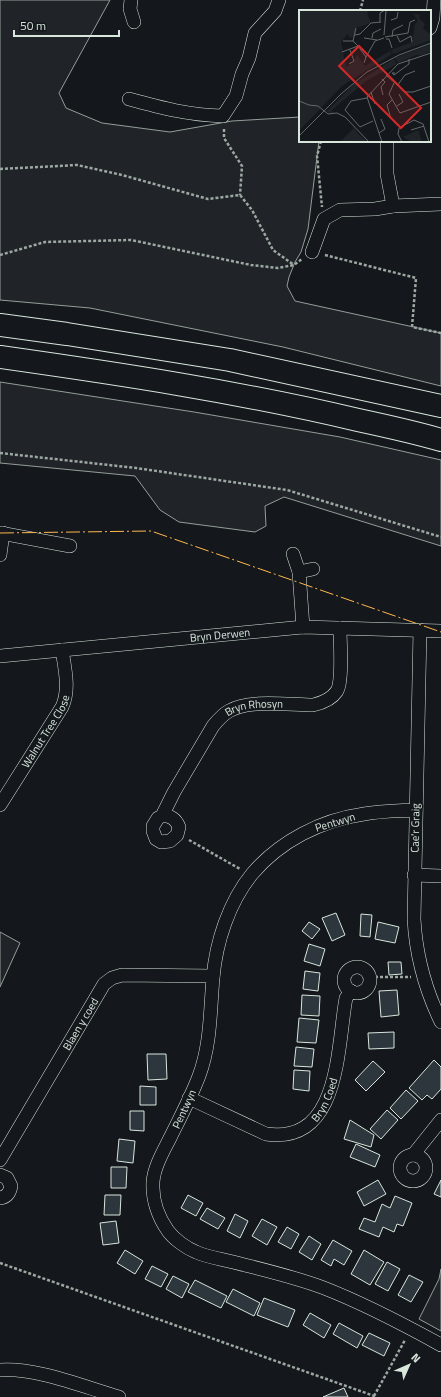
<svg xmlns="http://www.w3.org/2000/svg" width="441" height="1397" viewBox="0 0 441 1397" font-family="'Titillium Web',sans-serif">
  <rect width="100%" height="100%" fill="#14181c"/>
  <g fill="#202428" stroke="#939e99">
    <polygon points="0,0 110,0 59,93 66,108 102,123 170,132 232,121 300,117 300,141 319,141 308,229 301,252 295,262 289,277 287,286 295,301 441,333 441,386 283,347 90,308 0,300"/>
    <polygon points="0,382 194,412 340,437 441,460 441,546 284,497 265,506 266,526 255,532 179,522 160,510 135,476 0,463"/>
    <polygon points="0,932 20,943 0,987"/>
    <polygon points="441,1269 441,1331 419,1319 439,1279"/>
  </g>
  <g fill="#2c363c" stroke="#d8e6dc">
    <polygon points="336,913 345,935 332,941 322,918"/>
    <polygon points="361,914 372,915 370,937 360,936"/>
    <polygon points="309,922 320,929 312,939 302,931"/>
    <polygon points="378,922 399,927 395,943 375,939"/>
    <polygon points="309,944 325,949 320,966 304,961"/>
    <polygon points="388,962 401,962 402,974 389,975"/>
    <polygon points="305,971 320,973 318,991 303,989"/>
    <polygon points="397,990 399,1015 381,1017 379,991"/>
    <polygon points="302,995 320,996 319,1016 301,1015"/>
    <polygon points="299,1018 319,1020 316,1043 297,1042"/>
    <polygon points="394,1032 394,1048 369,1049 368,1033"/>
    <polygon points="296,1047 314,1049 312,1067 294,1066"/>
    <polygon points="147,1054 166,1054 167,1079 148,1080"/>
    <polygon points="434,1060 441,1067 441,1089 432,1099 427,1095 422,1100 409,1088"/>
    <polygon points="373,1061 385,1072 366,1091 355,1080"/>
    <polygon points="294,1070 310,1071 309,1091 293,1089"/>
    <polygon points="140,1086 156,1087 156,1105 140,1105"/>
    <polygon points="406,1090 418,1101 401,1119 390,1108"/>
    <polygon points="387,1110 398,1120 381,1139 370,1129"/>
    <polygon points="130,1111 144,1111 144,1131 130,1130"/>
    <polygon points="350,1120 374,1135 371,1147 344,1139"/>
    <polygon points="119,1139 135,1141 133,1163 117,1161"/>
    <polygon points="356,1144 380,1155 375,1167 350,1157"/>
    <polygon points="111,1167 127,1167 126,1188 111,1188"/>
    <polygon points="378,1180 386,1194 364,1206 357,1192"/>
    <polygon points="441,1180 441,1197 434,1194"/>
    <polygon points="105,1195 121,1195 120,1215 104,1215"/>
    <polygon points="188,1195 203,1203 196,1216 181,1208"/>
    <polygon points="395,1196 412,1203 403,1226 397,1224 394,1232 383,1227 379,1237 359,1229 364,1218 375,1222 382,1204 390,1208"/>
    <polygon points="207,1208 225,1218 218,1229 200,1219"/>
    <polygon points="235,1214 248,1221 240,1238 227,1231"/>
    <polygon points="262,1219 277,1227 267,1245 252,1236"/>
    <polygon points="116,1221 119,1243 103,1245 100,1223"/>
    <polygon points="287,1227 299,1234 291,1249 278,1242"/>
    <polygon points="309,1236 321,1244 312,1260 299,1252"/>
    <polygon points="333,1240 352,1251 344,1265 334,1259 331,1266 321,1260"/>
    <polygon points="125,1250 143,1261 135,1274 117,1263"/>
    <polygon points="364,1250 384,1262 370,1285 351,1274"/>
    <polygon points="387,1262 400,1269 388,1291 375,1284"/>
    <polygon points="152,1266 168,1274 161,1287 145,1279"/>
    <polygon points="409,1275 423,1282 411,1302 398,1295"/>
    <polygon points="173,1276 189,1284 182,1298 166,1289"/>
    <polygon points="195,1280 227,1296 221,1308 188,1292"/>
    <polygon points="233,1289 260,1303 254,1316 226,1302"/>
    <polygon points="264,1298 295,1310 288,1327 257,1315"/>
    <polygon points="310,1313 331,1325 324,1338 303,1325"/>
    <polygon points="339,1323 363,1336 357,1348 333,1334"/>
    <polygon points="369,1333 390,1343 384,1356 362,1345"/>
    <polygon points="344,1388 348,1397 323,1397"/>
  </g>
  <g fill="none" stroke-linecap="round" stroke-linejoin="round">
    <defs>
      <g id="street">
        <polyline points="131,0 130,9 134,22"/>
        <polyline points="430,28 433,18 434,0"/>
        <path d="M129,99c33,9 59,16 94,17l13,-20 6,-22 7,-16 6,-25 20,-22 4,-11"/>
        <polyline points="393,206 441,204"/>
        <polyline points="312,252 324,219 340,210 375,209 393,206 387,174 387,141"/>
        <polyline points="0,533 70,546"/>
        <polyline points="293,554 299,572 303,627"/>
        <polyline points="0,555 3,533"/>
        <polyline points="299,572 313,569"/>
        <path d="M420,630l-6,289c2,37 11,70 27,103"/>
        <path id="s1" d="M0,656l303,-29 138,4"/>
        <path id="s2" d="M0,805l62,-98c8,-17 3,-38 0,-57"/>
        <path d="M416,810c-18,1 -35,1 -52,4 -43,6 -84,27 -112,60 -23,28 -36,68 -39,104 -3,33 -2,66 -14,98 -8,21 -19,42 -29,62 -7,14 -16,29 -17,44 -1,17 5,35 15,49 6,8 18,17 28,21 11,5 25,7 37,10 31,8 62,15 91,26 41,16 79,36 117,57"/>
        <path id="s3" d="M162,816c8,-1 14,3 17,11l-2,8 -7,6 -9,1 -5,-3 -3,-8v-5l5,-8 4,-2 12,-24 39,-66c5,-6 9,-11 16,-15 20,-12 60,-6 84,-6 9,-2 18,-5 24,-14 6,-10 3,-50 3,-63"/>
        <polyline points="414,875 441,876"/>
        <circle cx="357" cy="980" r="13"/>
        <path id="s4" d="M189,1098l77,36c75,11 71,-88 80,-136l5,-7"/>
        <circle cx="413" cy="1168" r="13"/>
        <polyline points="413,1155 441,1120"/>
        <path id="s5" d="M0,1160l104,-176 8,-6 10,-3 91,1"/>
        <path d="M0,1175l7,3 4,8c-1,6 -4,11 -11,12"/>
        <path d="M0,1370c35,-3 84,17 119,27"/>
      </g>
      <g id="highway">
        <polyline points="0,325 67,334 230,360 441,406"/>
        <path d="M0,357c120,17 240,35 358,63 28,6 56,12 83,20"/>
      </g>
    </defs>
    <use href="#street" stroke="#d8e6dc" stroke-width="14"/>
    <use href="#highway" stroke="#d8e6dc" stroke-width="24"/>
    <g stroke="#9da8a2" stroke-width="2.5" stroke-dasharray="3 2" stroke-linecap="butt">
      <polyline points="360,11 363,0"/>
      <polyline points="224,129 224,138 242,166 240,195"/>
      <polyline points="321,141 317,156 322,207"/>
      <polyline points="0,169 77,165 122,175 208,199 240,195 252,210 273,250 294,265"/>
      <polyline points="0,255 45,242 131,240 251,265 278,268 294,265 302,259"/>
      <polyline points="325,255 416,278 412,327 441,333"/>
      <polyline points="0,453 136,468 287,490 441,537"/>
      <polyline points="189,840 240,869"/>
      <polyline points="370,977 411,977"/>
      <polyline points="0,1263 377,1397"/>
      <polyline points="374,1396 405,1340"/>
    </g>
    <use href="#street" stroke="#14181c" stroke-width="13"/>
    <use href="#highway" stroke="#14181c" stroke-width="22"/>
    <polyline stroke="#ffb74d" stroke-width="1" stroke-dasharray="14 3 2 3" stroke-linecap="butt" points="0,533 151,531 441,632"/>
  </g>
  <g text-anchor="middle" stroke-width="3" stroke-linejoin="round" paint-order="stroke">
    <g font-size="11" fill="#d8e6dc" stroke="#14181c">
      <text dy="4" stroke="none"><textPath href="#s1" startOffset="221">Bryn Derwen</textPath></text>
      <text dy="4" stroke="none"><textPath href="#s3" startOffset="233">Bryn Rhosyn</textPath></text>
      <text dy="4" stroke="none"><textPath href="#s2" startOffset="87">Walnut Tree Close</textPath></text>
      <text transform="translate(335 822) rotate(-17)" y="4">Pentwyn</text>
      <text transform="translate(415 828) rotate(-89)" y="4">Cae'r Graig</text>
      <text dy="4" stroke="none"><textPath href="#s5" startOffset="158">Blaen y coed</textPath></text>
      <text dy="4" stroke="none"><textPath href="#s4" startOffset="160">Bryn Coed</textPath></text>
      <text transform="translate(184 1109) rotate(-65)" y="4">Pentwyn</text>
    </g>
  </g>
  <g transform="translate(299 10)">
    <rect width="132" height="132" fill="#14181c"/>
    <path d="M0,0h70l-2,4 4,9 -15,5 -1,8 -5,2 -2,-4 -7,8 5,25 6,-3 5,-9 8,11 25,-15 2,3 -50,32 -43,45zM114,3l7,2 -1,3 6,6 -2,4 8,7v5l-38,14 -2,-4 21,-8 3,-18 3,-3zM132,34v7l-9,4h-6l-18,8 -3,-5zM95,49l3,5 -31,17 -35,30 5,3 -10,-2 28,-28zM55,118l4,6 10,8h-28zM119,120l4,12 -12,-1 -7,-4z" fill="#202428"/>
    <path fill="none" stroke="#626a69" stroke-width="1" d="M92,10l6,-2 1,-6M81,12v-9l5,-3M56,25l5,-1 11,-11 10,-1M85,25l2,-24M98,26l3,6 11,-6 1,6M86,27l23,-4 2,-11 5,-2M93,27l1,-7 10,-5M65,28l13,2M73,28l1,-5 8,-4M87,29h3l3,9M44,31h10l5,5M54,31l3,-13M43,42l16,-6 8,11 -2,6M67,47l9,-16 9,-3M50,54l5,-3 -4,-11M96,63h-3l2,2 15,-11v-5M87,65l19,17h8l18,-6M83,69l3,3 -4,5 2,8M95,73l-5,11 11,19 31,-11M98,76l8,-11 10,-4M72,82l4,12M68,88l-16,3 -6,9 15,17 13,-6M0,91l10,4 9,1 10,8 9,-1 8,4 24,25M98,96l6,-4 -4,-8M92,109l-4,-14 5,-5M112,120l13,-4M80,123l6,-4 -4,-10M0,126l42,-42 26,-22 32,-17 32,-12M83,132l-15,-45 31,-33 33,-11M103,132l-4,-8 1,-6 15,-8 9,4 6,18"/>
    <path fill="#d62828" fill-opacity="0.15" stroke="#d62828" stroke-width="2" d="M60,36l62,62 -20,20 -62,-62z"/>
    <rect width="132" height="132" fill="none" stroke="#d8e6dc" stroke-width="2"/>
  </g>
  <g transform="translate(409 1365) rotate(45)" stroke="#14181c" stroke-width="3" paint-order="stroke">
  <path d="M0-3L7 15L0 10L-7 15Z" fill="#d8e6dc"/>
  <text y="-6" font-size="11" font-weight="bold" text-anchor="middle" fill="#d8e6dc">N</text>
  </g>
  <path d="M14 30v6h105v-6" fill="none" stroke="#d8e6dc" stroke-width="2"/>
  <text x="20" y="30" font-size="12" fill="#d8e6dc" stroke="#14181c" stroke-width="3" paint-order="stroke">50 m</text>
</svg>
